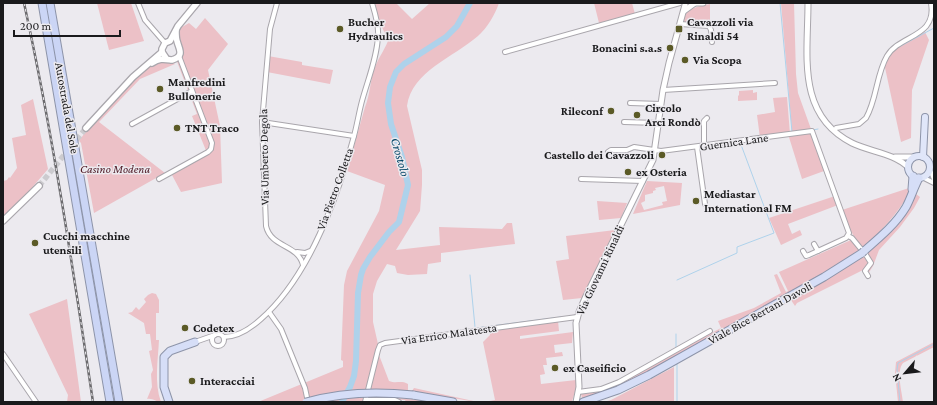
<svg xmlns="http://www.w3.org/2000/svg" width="937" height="405" viewBox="0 0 937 405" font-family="'Crimson Pro',serif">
  <rect width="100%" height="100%" fill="#eceaef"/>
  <g fill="#ecc1c7" fill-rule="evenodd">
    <polygon points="97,3 131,3 144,41 109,50"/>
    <path d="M377,3h19l16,16 18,-16h69c-4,12 -12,25 -21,33 -24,21 -66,35 -71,70l15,64v15l-2,26 -24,39 44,-5 -1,-18 63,2 5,-6h5l3,21 -74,9v9l-13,2 -1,10 -19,1 -11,-2 -2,-7 -8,-2 -10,17 -4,13v28l5,22 -12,54 -2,4h-106l85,-35v-6l-2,-1 3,-75 3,-14 32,-60 6,-26 -38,-14 18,-64c5,-12 5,-25 9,-37 3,-10 10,-19 14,-29l-15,-35z"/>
    <polygon points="594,3 632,3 635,14 599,23"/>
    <polygon points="781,3 794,3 796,74 798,93 811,129 792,132"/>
    <path d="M710,4v19l-26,-1c0,-14 15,-16 26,-18z"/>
    <polygon points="205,18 228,44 208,70 220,126 222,183 181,192 172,175 207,153 192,116 197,114 176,59 179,56 178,26 182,27 189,23 196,29"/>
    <polygon points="925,32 929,40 912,90 911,138 901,142 884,63 896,48"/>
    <polygon points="268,56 302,62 302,65 333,70 330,84 267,72"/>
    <polygon points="156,60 169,60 175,64 140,79 99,122 165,173 94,213 81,143 79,141 84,134 86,128 133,77"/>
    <polygon points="753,90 753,93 757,92 757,100 738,101 738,96 739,95 739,91"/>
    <polygon points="787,97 790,134 811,133 824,171 802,179 788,134 760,138 757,115 775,112 773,98"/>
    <polygon points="33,99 48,169 24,197 3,217 3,181 7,180 9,177 10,178 17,168 12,138 26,135 21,105"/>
    <path d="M647,181l35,2 -2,22 -47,9zM664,186l3,15 -5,1 1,3 -19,5 -3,-7 4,-2v-6l8,-2v-2l3,-1 -1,-2z"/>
    <path d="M909,188l2,2c-13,23 -29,41 -49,58l-12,-18 -8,-20z"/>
    <polygon points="916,194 920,197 914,208 900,227 879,250 873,266 868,274 866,271 871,265 869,262 863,270 797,303 795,306 791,300 790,302 762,316 764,313 857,260"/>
    <polygon points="835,196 838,205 788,224 792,234 800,230 802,235 781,245 769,218"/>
    <polygon points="597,201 627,203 621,218 599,220"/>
    <polygon points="615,230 582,298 563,300 556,261 569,259 566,236"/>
    <polygon points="851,240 860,250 820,276 670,360 622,385 608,391 582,398 581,394 600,390 721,328 718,321 754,308 781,293 774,275 777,274 786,292 788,291 779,272"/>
    <path d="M152,293l4,1 3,6v13h-3v27h3c-1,20 -5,43 2,62 -5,0 -8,-4 -14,-3l5,-12 -1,-13 2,-4 -4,-19 3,-1 -2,-16h-4l-2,-11 -16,-10 4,-1 4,-5 3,3 7,-8 -2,-3 4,-4z"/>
    <polygon points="67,299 81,402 67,402 68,395 29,314"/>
    <polygon points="558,321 559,331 520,336 520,339 573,332 572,343 554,345 555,353 562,352 563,356 546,358 547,365 543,365 545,374 540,375 541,384 576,380 576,389 572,401 565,402 483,402 495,400 483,342 490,335 489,328"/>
    <path d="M934,342v5l-31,16c-7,8 -1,29 0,39h-5l-3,-29 1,-11z"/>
    <path d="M379,355l10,26c7,3 12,-1 19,3v6l4,1 2,-3 64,14 -83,-12 -25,-1 7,-33z"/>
    <polygon points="674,367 674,402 603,402 611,400"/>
    <polygon points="380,396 438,402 406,402 405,400 369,398 370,397"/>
  </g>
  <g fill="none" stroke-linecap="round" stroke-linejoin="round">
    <g stroke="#aed2eb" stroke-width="1">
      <polyline points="780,3 792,132"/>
      <polyline points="899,47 934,28"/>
      <polyline points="813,130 818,129"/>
      <polyline points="470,275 475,327 476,328 561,317"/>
      <polyline points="677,280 737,253 737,247 774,233 740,142"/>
      <polyline points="676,348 676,334"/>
      <polyline points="677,363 677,402"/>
      <polyline points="900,402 897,370 898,363 934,344"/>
    </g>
    <polyline stroke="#aed2eb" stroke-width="6" points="342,402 350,387 354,376 356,361 358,293 361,275 363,269 370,257 389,232 399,222 408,185 402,157 391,124 388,103 390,87 396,72 404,64 446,37 457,26 470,3"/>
    <polyline stroke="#cccbcf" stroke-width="5.5" stroke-dasharray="5.5 3" stroke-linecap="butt" points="39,186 86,128"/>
    <defs>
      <g id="minor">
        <polyline points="138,3 145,20 165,43"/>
        <path d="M277,3l-7,26 -8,93 4,104c5,22 32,18 37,39"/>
        <polyline points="680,24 709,26 711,30 712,42"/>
        <polyline points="505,52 680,3"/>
        <polyline points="663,90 775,83"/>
        <polyline points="630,103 661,104"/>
        <polyline points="262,122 354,136"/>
        <polyline points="624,122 658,123"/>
        <polyline points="132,124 192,91"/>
        <path d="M836,128l23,-4 7,-6c11,-19 10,-43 21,-62 13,-22 50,-18 44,-53"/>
        <polyline points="704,146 704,121 707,118"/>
        <polyline points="697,147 705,204"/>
        <polyline points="608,152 611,150 627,150 634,147 661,151 812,131 849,233 846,238 809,255 806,256 803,251"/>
        <polyline points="930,170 934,179"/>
        <polyline points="922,177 934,183"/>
        <polyline points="159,179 208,152 211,149 212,143 179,56"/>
        <polyline points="581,179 643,181"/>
        <polyline points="848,236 852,238 861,249"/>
        <polyline points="814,244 818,251"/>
        <polyline points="297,252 305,253 310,251"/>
        <polyline points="866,255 871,263 865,271 868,276"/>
        <polyline points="269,312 281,329 305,388 308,402"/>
        <circle cx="218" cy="340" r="6"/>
        <path d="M224,337c15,0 27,-9 37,-18 48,-42 77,-123 93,-183 3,-11 5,-24 8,-35 6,-22 15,-43 16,-65 1,-11 -3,-23 -6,-33"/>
        <polyline points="195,342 215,335"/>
        <polyline points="3,354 36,402"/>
        <polyline points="578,392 601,389 619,382 710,331"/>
        <polyline points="366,400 395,400 399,402"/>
        <polyline points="365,402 378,350 380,345 385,343 577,317"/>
      </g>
      <g id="tertiary">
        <polyline points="695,3 703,3"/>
        <path d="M808,3c0,52 -12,112 44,140 19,9 41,10 56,24"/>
        <polyline points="684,11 695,3"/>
        <polyline points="895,157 914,157"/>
        <polyline points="576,402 579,387 576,323 579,312 586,296 653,160 663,90 669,63 685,5"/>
      </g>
      <g id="secondary">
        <polyline points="166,58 162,52 162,49 165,43 170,41 178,26 197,3"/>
        <path d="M152,63c8,-5 11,-4 20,-3 13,-4 7,-11 5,-19 -1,-3 -1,-7 -1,-10"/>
        <polyline points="86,128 133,77 162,52"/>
        <polyline points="3,221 39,186"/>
      </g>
      <g id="primary">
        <circle cx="919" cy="167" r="11"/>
        <polyline points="923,157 925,117"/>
      </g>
      <g id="trunk">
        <polyline points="912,189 913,176"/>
        <path d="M864,251c15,-13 32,-27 42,-44 5,-9 8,-20 13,-29"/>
        <polyline points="413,395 453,402"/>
        <polyline points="169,402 164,387 164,357 170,351 195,342"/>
        <polyline points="583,402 618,390 649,375 824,277 862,253"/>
      </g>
      <g id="motorway">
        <polyline points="42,3 110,402"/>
        <polyline points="50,3 119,402"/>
      </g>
    </defs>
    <use href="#minor" stroke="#a9a6ac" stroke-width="6"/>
    <use href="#tertiary" stroke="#a9a6ac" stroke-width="7"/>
    <use href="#secondary" stroke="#a9a6ac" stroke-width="8"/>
    <use href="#primary" stroke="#8d94a9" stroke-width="8"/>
    <use href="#trunk" stroke="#8d94a9" stroke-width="9"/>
    <use href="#motorway" stroke="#8d94a9" stroke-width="9"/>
    <use href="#minor" stroke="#fff" stroke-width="4"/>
    <use href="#tertiary" stroke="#fff" stroke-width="5"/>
    <use href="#secondary" stroke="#fff" stroke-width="5.5"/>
    <use href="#primary" stroke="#e0e6f9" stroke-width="6"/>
    <use href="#trunk" stroke="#d6def7" stroke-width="7"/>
    <use href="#motorway" stroke="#cbd5f5" stroke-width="7"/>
    <defs>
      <path id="rail" d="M24,3c29,132 49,266 69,399"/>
    </defs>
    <use href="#rail" stroke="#6b6a6d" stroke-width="2.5"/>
    <use href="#rail" stroke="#eceaef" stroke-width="1" stroke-dasharray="3" stroke-linecap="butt"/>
    <defs>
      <g id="trunk-bridge">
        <polyline points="862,253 864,251"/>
        <path d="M306,402c36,-10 71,-11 107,-7"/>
      </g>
    </defs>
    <use href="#trunk-bridge" stroke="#8d94a9" stroke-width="9" stroke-linecap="butt"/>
    <use href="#trunk-bridge" stroke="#d6def7" stroke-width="7"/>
  </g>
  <g fill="#5b5a26" stroke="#eceaef" stroke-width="1.5">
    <circle cx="340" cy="29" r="4"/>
    <rect x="675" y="25" width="8" height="8" rx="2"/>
    <circle cx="670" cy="48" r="4"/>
    <circle cx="685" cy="60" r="4"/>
    <circle cx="160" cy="89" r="4"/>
    <circle cx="611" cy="111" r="4"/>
    <circle cx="637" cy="115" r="4"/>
    <circle cx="177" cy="128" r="4"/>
    <circle cx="662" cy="155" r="4"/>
    <circle cx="628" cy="172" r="4"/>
    <circle cx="696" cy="201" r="4"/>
    <circle cx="35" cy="243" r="4"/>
    <circle cx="185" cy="328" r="4"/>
    <circle cx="555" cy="368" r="4"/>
    <circle cx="192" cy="381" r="4"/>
  </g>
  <g text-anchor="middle" stroke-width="3" stroke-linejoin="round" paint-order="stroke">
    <g font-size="12" font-weight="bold" fill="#1a1a1c" stroke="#eceaef" text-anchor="start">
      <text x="348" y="26">Bucher<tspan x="348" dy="14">Hydraulics</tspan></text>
      <text x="687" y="26">Cavazzoli via<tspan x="687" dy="14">Rinaldi 54</tspan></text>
      <text x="662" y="52" text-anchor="end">Bonacini s.a.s</text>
      <text x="693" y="64">Via Scopa</text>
      <text x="168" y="86">Manfredini<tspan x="168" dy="14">Bullonerie</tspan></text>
      <text x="645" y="112">Circolo<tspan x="645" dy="14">Arci Rondò</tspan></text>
      <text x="603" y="115" text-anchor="end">Rileconf</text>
      <text x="185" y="132">TNT Traco</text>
      <text x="654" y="159" text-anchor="end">Castello dei Cavazzoli</text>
      <text x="636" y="176">ex Osteria</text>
      <text x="704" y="198">Mediastar<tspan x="704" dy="14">International FM</tspan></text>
      <text x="43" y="240">Cucchi macchine<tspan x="43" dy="14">utensili</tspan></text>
      <text x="193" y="332">Codetex</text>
      <text x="563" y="372">ex Caseificio</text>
      <text x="200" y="385">Interacciai</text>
    </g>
    <g font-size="12" fill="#1a1a1c" stroke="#eceaef">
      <text transform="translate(67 108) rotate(80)" y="4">Autostrada del Sole</text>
      <text transform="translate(734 142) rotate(-8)" y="4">Guernica Lane</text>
      <text transform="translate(264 157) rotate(-91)" y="4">Via Umberto Degola</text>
      <text transform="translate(335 189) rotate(-70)" y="4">Via Pietro Colletta</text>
      <text transform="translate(600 270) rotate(-65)" y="4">Via Giovanni Rinaldi</text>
      <text transform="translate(760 313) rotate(-29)" y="4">Viale Bice Bertani Davoli</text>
      <text transform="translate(449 334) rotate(-8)" y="4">Via Errico Malatesta</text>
    </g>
    <g font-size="12" font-style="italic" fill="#4e1925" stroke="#eceaef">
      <text x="115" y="173">Casino Modena</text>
    </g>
    <g font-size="13" font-style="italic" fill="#054667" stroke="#eceaef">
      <text transform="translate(401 157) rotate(74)" y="5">Crostolo</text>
    </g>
  </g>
  <rect width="937" height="405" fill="none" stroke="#1a1a1c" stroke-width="8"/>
  <g transform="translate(905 373) rotate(242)" stroke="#eceaef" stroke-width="3" paint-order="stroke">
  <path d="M0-3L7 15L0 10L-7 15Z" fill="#1a1a1c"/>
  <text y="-6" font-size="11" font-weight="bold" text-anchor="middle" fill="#1a1a1c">N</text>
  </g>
  <path d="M14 30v6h106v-6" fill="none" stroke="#1a1a1c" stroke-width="2"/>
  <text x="20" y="30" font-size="12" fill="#1a1a1c" stroke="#eceaef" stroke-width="3" paint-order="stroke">200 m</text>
</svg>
